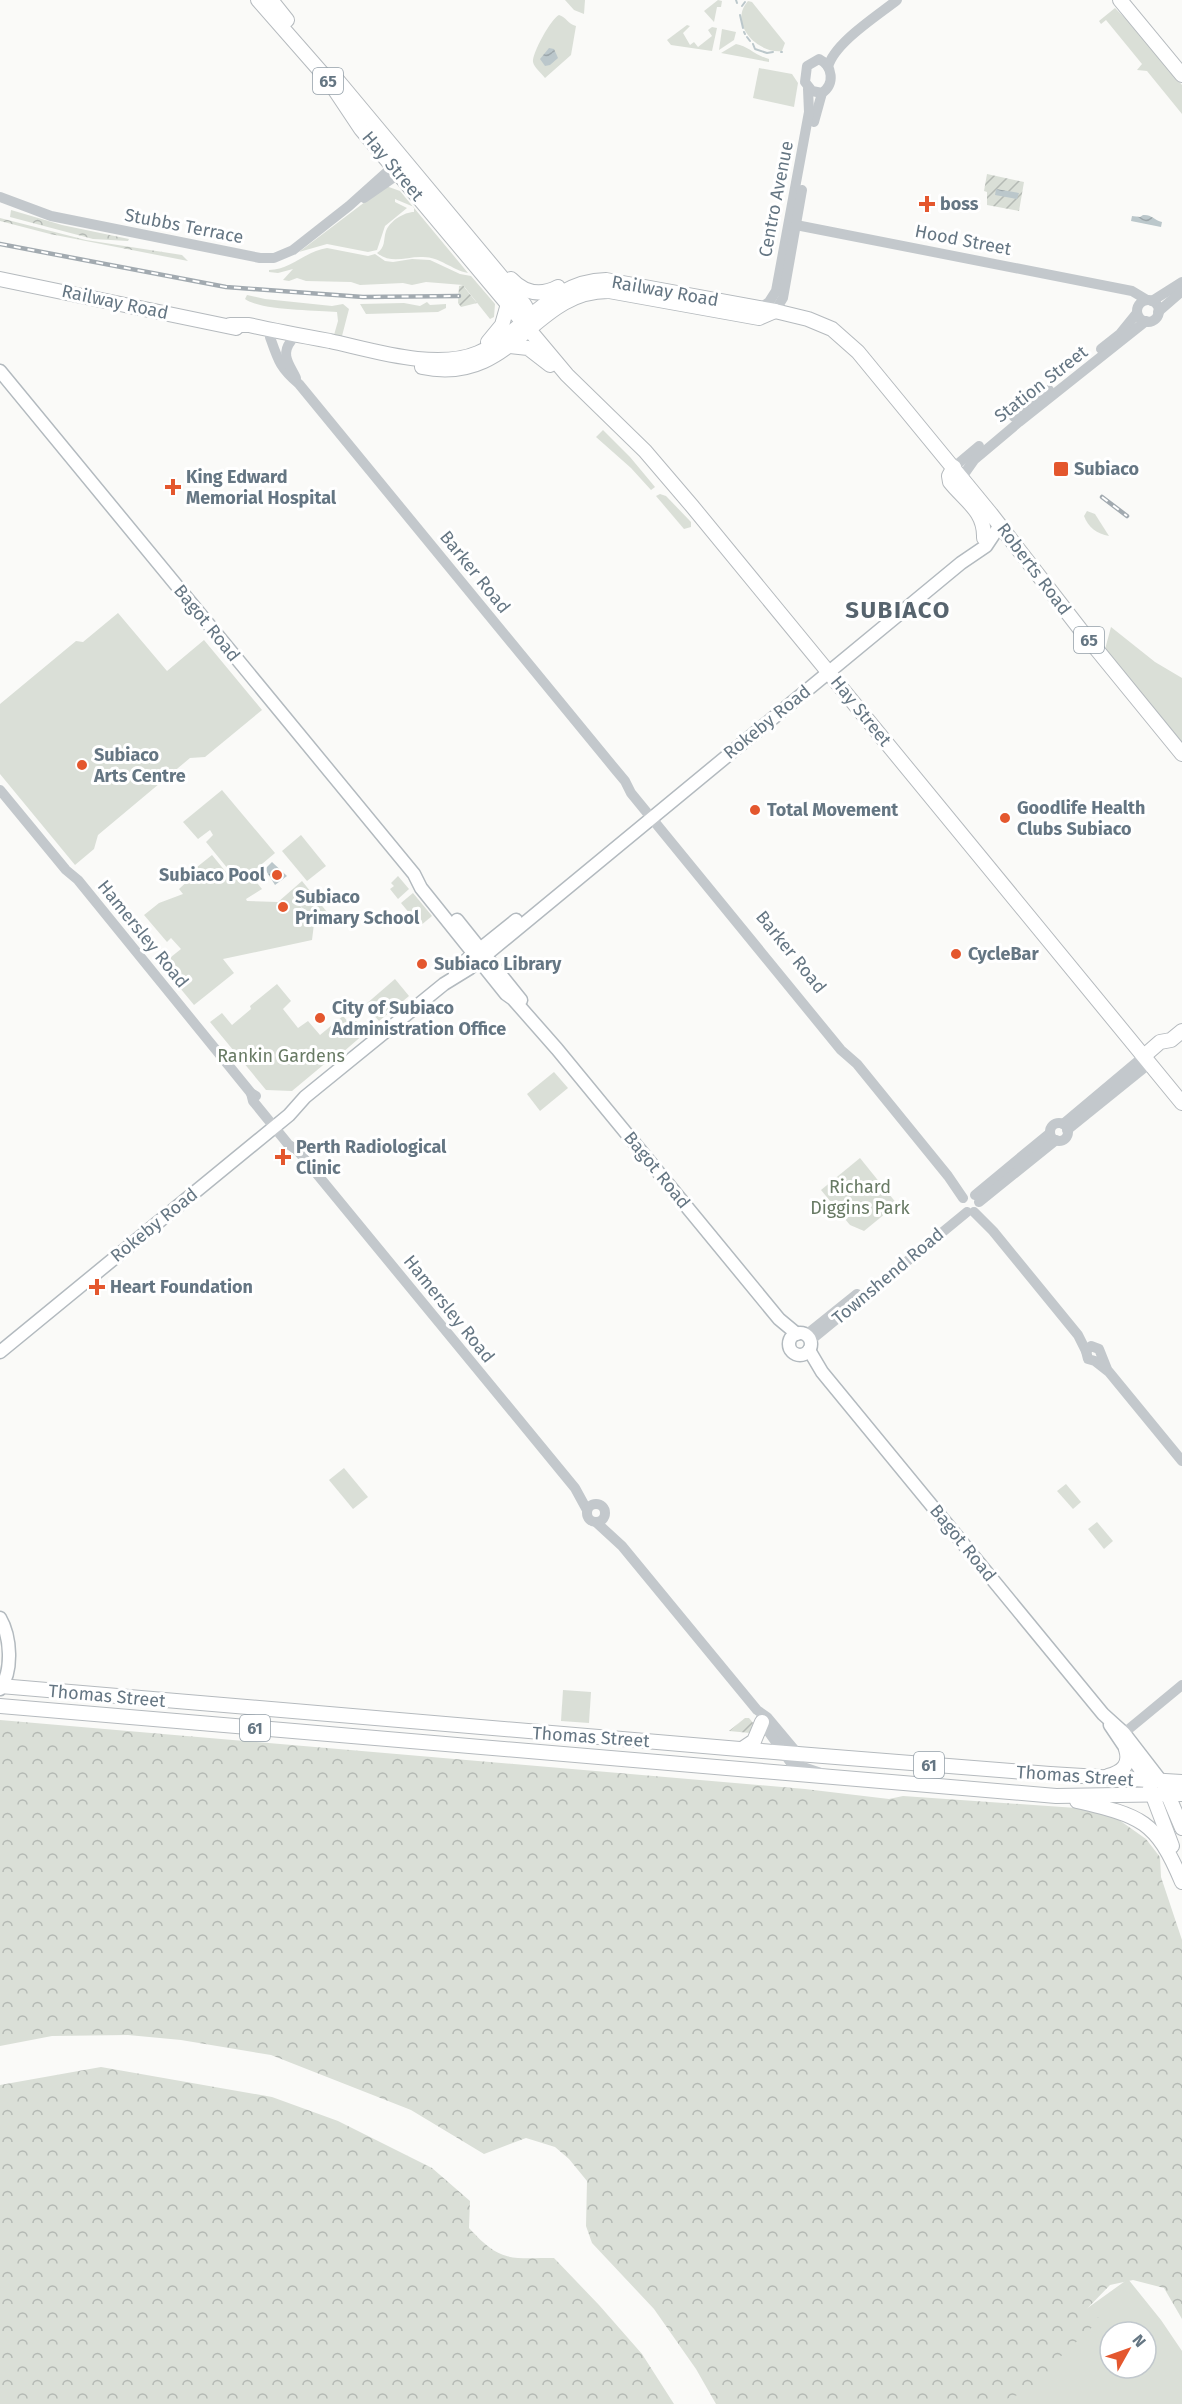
<svg xmlns="http://www.w3.org/2000/svg" width="1182" height="2404" viewBox="0 0 1182 2404" font-family="'Fira Sans',sans-serif">
  <defs>
    <pattern id="forest-crowns" width="20" height="18" patternUnits="userSpaceOnUse" patternTransform="scale(1.5)"><rect width="20" height="18" fill="#dadfd7"/><path d="M2 6a3 3 0 1 1 6 0M12 15a3 3 0 1 1 6 0" fill="none" stroke="#b4b9b4"/></pattern>
    <pattern id="garden-furrows" width="10" height="10" patternUnits="userSpaceOnUse" patternTransform="scale(1.5)"><rect width="10" height="10" fill="#dadfd7"/><path d="M-1 1l2-2M0 10L10 0M9 11l2-2" fill="none" stroke="#b4b9b4"/></pattern>
    <pattern id="water-waves" width="16" height="10" patternUnits="userSpaceOnUse" patternTransform="scale(1.5)"><rect width="16" height="10" fill="#bbc7cb"/><path d="M0 5q4-4 8 0t8 0" fill="none" stroke="#9ca6aa"/></pattern>
  </defs>
  <rect width="100%" height="100%" fill="#fafaf8"/>
  <g fill="#dadfd7" fill-rule="evenodd">
    <polygon points="565,0 585,0 584,14 574,10"/>
    <polygon points="718,0 722,1 721,7 717,7 714,22 704,11"/>
    <path d="M748,1l4,1 33,41 -3,8c-25,3 -54,-28 -34,-50z"/>
    <polygon points="1115,8 1132,25 1182,85 1182,114 1147,71 1137,70 1142,64 1106,20 1101,24 1099,21"/>
    <path d="M559,15c7,2 9,9 17,11l-5,29 -26,23c-4,-5 -11,-11 -12,-16 -1,-9 18,-43 26,-47z"/>
    <polygon points="687,25 690,26 683,33 690,45 694,42 698,47 712,36 708,30 712,27 717,28 712,51 671,45 667,40"/>
    <polygon points="722,29 736,32 734,40 719,50"/>
    <path d="M736,44c12,2 20,12 33,15v3l-48,-9z"/>
    <polygon points="759,68 792,74 798,83 794,107 753,98"/>
    <path d="M386,186l14,5 68,82c-16,-3 -28,-16 -45,-16 -16,-1 -31,8 -46,-4 9,-6 6,-13 9,-22 4,-10 18,-19 28,-19v-5l-19,-8v3l12,6 -22,18 -8,24 -9,2 -41,-8 -28,8z"/>
    <path d="M327,248l41,8 7,-2 10,7 8,1 19,-3 18,1 30,14 11,2 24,28 -1,13 -4,2 -27,-34 -37,-3 -14,3 -9,-2 -43,2 -9,-3 -45,-1 -9,-3 -8,3 -6,-1 10,-11 -15,4 -9,-1v-2c21,0 37,-19 58,-22z"/>
    <path d="M247,295l18,4 67,7 11,-2 6,5 -7,27 -8,-1 4,-14 -1,-9c-22,-2 -75,-1 -92,-13z"/>
    <polygon points="427,302 430,305 446,304 446,308 438,312 366,314 360,304 404,303 420,306"/>
    <polygon points="603,430 630,457 655,487 651,490 631,468 596,437"/>
    <polygon points="660,494 666,496 691,522 691,527 684,529 656,496"/>
    <path d="M1087,511l8,3 14,22c-12,-2 -21,-9 -25,-20z"/>
    <polygon points="118,613 167,671 204,640 262,710 205,757 190,758 98,835 94,849 75,865 0,774 0,704 76,641 83,642"/>
    <polygon points="1111,627 1155,662 1182,678 1182,747 1104,653"/>
    <polygon points="222,790 275,853 250,874 262,889 246,899 247,901 278,902 302,881 327,912 314,922 295,899 314,924 312,940 223,959 234,973 194,1005 161,965 181,949 171,938 167,942 144,915 159,903 183,894 179,889 192,877 196,881 203,875 197,867 212,855 230,877 233,875 206,842 213,835 210,830 198,839 183,822"/>
    <polygon points="301,835 326,866 307,881 282,851"/>
    <polygon points="398,876 409,889 398,899 390,889 394,886 391,883"/>
    <polygon points="413,893 432,916 420,926 401,903"/>
    <polygon points="395,979 409,996 379,1021 365,1005"/>
    <polygon points="277,984 291,1001 283,1009 298,1028 308,1021 320,1035 343,1016 350,1024 356,1021 365,1031 364,1034 342,1053 340,1051 292,1091 266,1090 210,1022 222,1013 232,1025 251,1009 250,1006"/>
    <polygon points="554,1072 568,1088 540,1111 527,1094"/>
    <polygon points="860,1158 897,1204 864,1231 850,1225 821,1190"/>
    <polygon points="344,1468 368,1497 353,1509 329,1480"/>
    <polygon points="1066,1484 1081,1502 1073,1509 1057,1491"/>
    <polygon points="1097,1522 1113,1541 1104,1549 1088,1529"/>
    <polygon points="563,1690 591,1692 589,1723 561,1721"/>
    <path d="M1128,2279l33,41 21,31v53h-187l73,-82zM1110,2332h36v36h-36z"/>
  </g>
  <g fill="url(#forest-crowns)">
    <polygon points="11,210 62,225 129,239 128,241 93,239 10,217"/>
    <polygon points="0,218 86,240 182,255 188,261 50,234 0,221"/>
    <path d="M0,1720l805,69 84,10 14,-3 202,14 41,29 14,18 1,20 21,63v379l-18,-31 -31,-8 -23,5 -30,31 22,2 -45,42 -3,13 -11,-2 -12,8 9,15c-16,-1 -28,0 -41,10h-283l-20,-35 -42,-60 -62,-66 -6,-17 1,-45 -18,-22 -14,-12 -29,-9 -42,16 -73,-44 -140,-55 -90,-15 -53,-5 -76,1 -52,10z"/>
    <path d="M101,2067l171,30 66,24 94,47 38,33 -1,27c32,35 41,30 85,30l45,47 43,49 32,50h-674v-319z"/>
  </g>
  <g fill="url(#garden-furrows)">
    <polygon points="987,174 1024,182 1019,211 987,205 987,192 984,191"/>
    <polygon points="463,285 465,288 477,303 461,307 458,303 459,286"/>
    <polygon points="745,1718 749,1718 754,1724 750,1733 729,1731"/>
  </g>
  <g fill="url(#water-waves)">
    <polygon points="549,48 554,49 558,58 550,65 545,66 540,59"/>
    <polygon points="996,189 1019,193 1017,199 995,195"/>
    <path d="M1143,215c8,-1 11,5 19,7l-1,5 -30,-6 1,-5 8,1z"/>
    <polygon points="272,862 287,876 275,885 265,869"/>
  </g>
  <g fill="none" stroke-linecap="round" stroke-linejoin="round">
    <g stroke="#bbc7cb" stroke-width="2">
      <polyline points="736,0 737,3"/>
      <polyline points="742,6 745,2"/>
      <polyline points="740,15 743,28"/>
      <polyline points="744,32 745,34"/>
      <polyline points="747,37 750,41"/>
      <polyline points="753,44 755,49 767,53 773,52"/>
      <polyline points="781,52 782,52"/>
    </g>
    <defs>
      <g id="secondary">
        <polyline points="0,371 414,874 421,888 506,994 513,999 557,1049 779,1319 797,1334"/>
        <polyline points="457,920 521,1000"/>
        <polyline points="455,974 465,961 516,920"/>
        <circle cx="800" cy="1344" r="11"/>
        <polyline points="809,1350 822,1372 1103,1714 1124,1733 1161,1781"/>
        <polyline points="0,1352 289,1115 305,1097 444,984 470,968 915,601 961,563 986,546 1000,525"/>
        <path d="M0,1618c11,19 13,53 0,71"/>
        <polyline points="1110,1725 1147,1780"/>
      </g>
      <g id="primary">
        <polyline points="258,0 329,81 361,129 567,375 645,451 692,506 1182,1103"/>
        <polyline points="271,0 287,20"/>
        <polyline points="1120,0 1182,75"/>
        <polyline points="334,76 524,304 531,316 531,322"/>
        <polyline points="0,279 236,328"/>
        <path d="M511,279c14,15 30,17 47,8"/>
        <path d="M230,325h19c27,6 54,11 81,16 42,9 106,30 148,12 47,-20 71,-72 128,-73l169,31 33,8 24,10 26,23 133,162 89,115 102,125"/>
        <polyline points="488,342 502,325 508,304"/>
        <polyline points="510,346 528,348 550,365"/>
        <path d="M422,367c92,19 110,-77 187,-76l150,27 16,-7"/>
        <path d="M954,467l-5,9 1,6c15,19 35,29 34,56"/>
        <polyline points="1144,1056 1160,1042 1171,1040 1182,1031"/>
        <polyline points="0,1686 798,1754 1050,1774 1182,1782"/>
        <polyline points="0,1706 1056,1796 1182,1794"/>
        <polyline points="742,1749 754,1741 762,1722"/>
        <path d="M1108,1776c14,-4 23,-11 18,-27"/>
        <polyline points="1150,1788 1172,1846"/>
        <polyline points="1165,1788 1182,1828"/>
        <path d="M1077,1801c64,15 79,19 105,81"/>
      </g>
    </defs>
    <use href="#secondary" stroke="#b3babf" stroke-width="15"/>
    <use href="#primary" stroke="#b5babe" stroke-width="16"/>
    <g stroke="#c3c8cc" stroke-width="10">
      <path d="M819,59c14,7 16,25 3,34l-10,-2 -7,-9 2,-16z"/>
      <path d="M828,67c6,-24 49,-51 69,-67"/>
      <polyline points="814,122 822,93"/>
      <polyline points="0,197 51,216 260,258 274,258 293,250 349,206 397,163"/>
      <polyline points="364,198 403,171"/>
      <polyline points="796,225 1132,291 1147,300"/>
      <circle cx="1148" cy="311" r="11"/>
      <polyline points="1152,301 1182,282"/>
      <polyline points="760,308 769,302 776,291 809,112 808,89"/>
      <polyline points="775,311 783,298 802,190"/>
      <polyline points="1158,312 1182,291"/>
      <path d="M270,337c8,23 10,31 29,47l316,385 10,12 6,12 210,257 16,14 91,112 15,22"/>
      <path d="M291,341c-11,14 -1,24 5,37"/>
      <polyline points="1101,349 1120,334 1137,313"/>
      <polyline points="1014,417 1049,390"/>
      <polyline points="954,467 979,446"/>
      <polyline points="962,477 974,460 1019,422 1146,321"/>
      <polyline points="0,790 66,870 78,880 251,1093 256,1096"/>
      <polyline points="251,1093 253,1101 288,1144 298,1151 575,1488 587,1510"/>
      <circle cx="1059" cy="1132" r="9"/>
      <polyline points="1063,1124 1144,1056"/>
      <polyline points="1067,1130 1150,1063"/>
      <polyline points="975,1195 1050,1133"/>
      <polyline points="979,1202 1056,1140"/>
      <polyline points="974,1212 993,1231 1078,1335 1086,1351 1088,1359 1095,1361 1109,1372 1182,1461"/>
      <polyline points="806,1335 857,1294"/>
      <polyline points="810,1341 967,1212"/>
      <polyline points="1086,1351 1091,1346 1099,1349 1107,1369"/>
      <circle cx="596" cy="1513" r="9"/>
      <polyline points="597,1523 622,1546 757,1710 767,1717 798,1754"/>
      <polyline points="763,1724 791,1763 824,1774"/>
      <polyline points="1124,1733 1182,1685"/>
    </g>
    <use href="#secondary" stroke="#fff" stroke-width="12"/>
    <use href="#primary" stroke="#fff" stroke-width="14"/>
    <defs>
      <g id="rail">
        <polyline points="0,244 226,287 363,297 459,296"/>
        <polyline points="1102,497 1127,516"/>
      </g>
    </defs>
    <use href="#rail" stroke="#a2aab0" stroke-width="4.5"/>
    <use href="#rail" stroke="#fff" stroke-width="2" stroke-dasharray="7" stroke-linecap="butt"/>
  </g>
  <g fill="#e4572e" stroke="#fff" stroke-width="2">
    <path d="M924 195h6v6h6v6h-6v6h-6v-6h-6v-6h6z"/>
    <rect x="1053" y="461" width="16" height="16" rx="3"/>
    <path d="M170 478h6v6h6v6h-6v6h-6v-6h-6v-6h6z"/>
    <circle cx="82" cy="765" r="6"/>
    <circle cx="755" cy="810" r="6"/>
    <circle cx="1005" cy="818" r="6"/>
    <circle cx="277" cy="875" r="6"/>
    <circle cx="283" cy="907" r="6"/>
    <circle cx="956" cy="954" r="6"/>
    <circle cx="422" cy="964" r="6"/>
    <circle cx="320" cy="1018" r="6"/>
    <path d="M280 1148h6v6h6v6h-6v6h-6v-6h-6v-6h6z"/>
    <path d="M94 1278h6v6h6v6h-6v6h-6v-6h-6v-6h6z"/>
  </g>
  <g text-anchor="middle" stroke-width="6" stroke-linejoin="round" paint-order="stroke">
    <g fill="#fff" stroke="#939fa8" stroke-width="1.5">
      <rect x="313" y="68" width="30" height="26" rx="4.5"/>
      <rect x="1074" y="627" width="30" height="26" rx="4.5"/>
      <rect x="240" y="1715" width="30" height="26" rx="4.5"/>
      <rect x="914" y="1752" width="30" height="26" rx="4.5"/>
    </g>
    <g font-size="16" font-weight="bold" fill="#657683">
      <text x="328" y="87">65</text>
      <text x="1089" y="646">65</text>
      <text x="255" y="1734">61</text>
      <text x="929" y="1771">61</text>
    </g>
    <g font-size="18" fill="#657683" stroke="#fff">
      <text transform="translate(393 166) rotate(50)" y="6">Hay Street</text>
      <text transform="translate(776 199) rotate(-79)" y="6">Centro Avenue</text>
      <text transform="translate(184 226) rotate(11)" y="6">Stubbs Terrace</text>
      <text transform="translate(963 240) rotate(11)" y="6">Hood Street</text>
      <text transform="translate(665 291) rotate(10)" y="6">Railway Road</text>
      <text transform="translate(115 302) rotate(12)" y="6">Railway Road</text>
      <text transform="translate(1041 384) rotate(-38)" y="6">Station Street</text>
      <text transform="translate(1034 569) rotate(53)" y="6">Roberts Road</text>
      <text transform="translate(475 572) rotate(51)" y="6">Barker Road</text>
      <text transform="translate(207 623) rotate(51)" y="6">Bagot Road</text>
      <text transform="translate(861 711) rotate(51)" y="6">Hay Street</text>
      <text transform="translate(767 722) rotate(-39)" y="6">Rokeby Road</text>
      <text transform="translate(143 934) rotate(51)" y="6">Hamersley Road</text>
      <text transform="translate(791 952) rotate(51)" y="6">Barker Road</text>
      <text transform="translate(657 1170) rotate(51)" y="6">Bagot Road</text>
      <text transform="translate(154 1225) rotate(-39)" y="6">Rokeby Road</text>
      <text transform="translate(888 1276) rotate(-40)" y="6">Townshend Road</text>
      <text transform="translate(449 1309) rotate(51)" y="6">Hamersley Road</text>
      <text transform="translate(963 1543) rotate(51)" y="6">Bagot Road</text>
      <text transform="translate(107 1696) rotate(5)" y="6">Thomas Street</text>
      <text transform="translate(591 1737) rotate(4)" y="6">Thomas Street</text>
      <text transform="translate(1075 1776) rotate(4)" y="6">Thomas Street</text>
    </g>
    <g font-size="18" font-weight="bold" fill="#657683" stroke="#fff" text-anchor="start">
      <text x="940" y="210">boss</text>
      <text x="1074" y="475">Subiaco</text>
      <text x="186" y="483">King Edward<tspan x="186" dy="21">Memorial Hospital</tspan></text>
      <text x="94" y="761">Subiaco<tspan x="94" dy="21">Arts Centre</tspan></text>
      <text x="1017" y="814">Goodlife Health<tspan x="1017" dy="21">Clubs Subiaco</tspan></text>
      <text x="767" y="816">Total Movement</text>
      <text x="265" y="881" text-anchor="end">Subiaco Pool</text>
      <text x="295" y="903">Subiaco<tspan x="295" dy="21">Primary School</tspan></text>
      <text x="968" y="960">CycleBar</text>
      <text x="434" y="970">Subiaco Library</text>
      <text x="332" y="1014">City of Subiaco<tspan x="332" dy="21">Administration Office</tspan></text>
      <text x="296" y="1153">Perth Radiological<tspan x="296" dy="21">Clinic</tspan></text>
      <text x="110" y="1293">Heart Foundation</text>
    </g>
    <g font-size="18" fill="#687a64" stroke="#fff">
      <text x="281" y="1062">Rankin Gardens</text>
      <text x="860" y="1193">Richard<tspan x="860" dy="21">Diggins Park</tspan></text>
    </g>
    <g font-size="24" font-weight="bold" letter-spacing="1.5" fill="#57646e" stroke="#fff">
      <text x="898" y="618">SUBIACO</text>
    </g>
  </g>
  <g transform="translate(1128 2350) rotate(50)"><circle r="28" fill="#ffffff" stroke="#c1c8cd" stroke-width="1.5"/>
  <path d="M0-4.5L10 22L0 15L-10 22Z" fill="#e4572e"/>
  <text y="-9" font-size="16" font-weight="bold" text-anchor="middle" fill="#657683">N</text>
  </g>
</svg>
